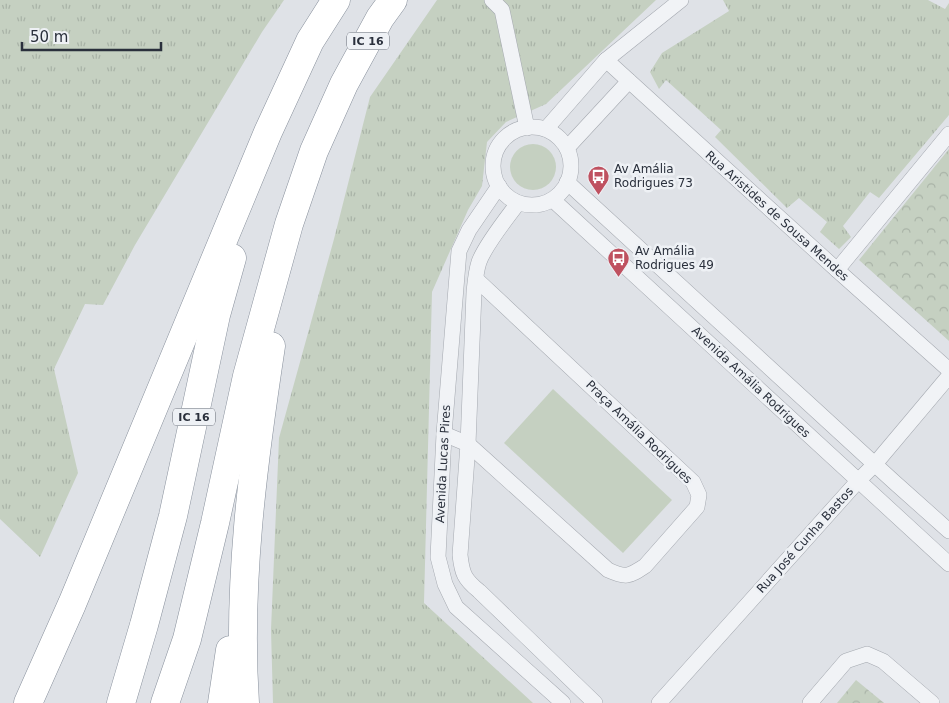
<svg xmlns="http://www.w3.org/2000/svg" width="949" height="703" viewBox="0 0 949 703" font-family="'DejaVu Sans',sans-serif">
  <defs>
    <pattern id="grass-tufts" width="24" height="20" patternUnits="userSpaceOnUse" patternTransform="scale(1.25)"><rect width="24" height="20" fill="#c5d0c1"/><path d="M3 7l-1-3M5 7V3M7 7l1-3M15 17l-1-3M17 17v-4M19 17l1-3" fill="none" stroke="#a9b3a7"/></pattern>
    <pattern id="park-crowns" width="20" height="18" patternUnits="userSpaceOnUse" patternTransform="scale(1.25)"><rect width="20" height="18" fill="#c5d0c1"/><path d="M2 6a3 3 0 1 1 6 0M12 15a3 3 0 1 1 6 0" fill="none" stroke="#a9b3a7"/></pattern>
  </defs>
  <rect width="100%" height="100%" fill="#dfe2e7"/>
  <g fill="url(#grass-tufts)">
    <polygon points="0,0 284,0 262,32 135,245 103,305 85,304 54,369 78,473 40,557 0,519"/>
    <polygon points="437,0 656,0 546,104 506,122 487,142 482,186 468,210 432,292 424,603 533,703 273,703 271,630 279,438 334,239 370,97"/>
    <polygon points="723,0 928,0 945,9 949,3 949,115 879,198 870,192 843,226 851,237 839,249 820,232 827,222 799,198 787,208 715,137 721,130 666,80 659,89 650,72 662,53 729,11"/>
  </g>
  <g fill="url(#park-crowns)">
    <polygon points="949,149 949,341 859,260"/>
    <polygon points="856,680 884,703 837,703"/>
  </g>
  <g fill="#c5d0c1">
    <circle cx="533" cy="167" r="23"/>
    <polygon points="553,389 672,500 623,553 504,443"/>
  </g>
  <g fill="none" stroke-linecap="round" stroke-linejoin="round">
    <defs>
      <g id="street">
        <polyline points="492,0 502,10 527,128"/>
        <polyline points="606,60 837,270 949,370"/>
        <circle cx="532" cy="166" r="39"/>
        <polyline points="546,129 606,60 681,0"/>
        <polyline points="567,148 629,81"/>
        <polyline points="567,182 893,481 949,531"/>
        <polyline points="499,186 469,230 459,251 444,434 438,557 445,584 456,607 563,703"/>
        <polyline points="553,200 949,564"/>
        <path d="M518,203c-11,15 -33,42 -39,59 -3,9 -4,20 -5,30l-6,152 -8,111c2,18 4,24 19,36l116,112"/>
        <polyline points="837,270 949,134"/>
        <path d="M444,434l24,10 140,126c18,8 20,7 37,-4l52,-59 2,-12 -6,-13 -217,-203"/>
        <polyline points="659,703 858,481 875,464 949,376"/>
        <polyline points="810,703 846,661 867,654 883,661 932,703"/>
      </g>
      <g id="highway">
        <polyline points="28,703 72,604 268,132 310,41 336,0"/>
        <polyline points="121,703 144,625 173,516 216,315 232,258"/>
        <polyline points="165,703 187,639 215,523 247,376 289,224 314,151 344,84 380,18 393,0"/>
        <polyline points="222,703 230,650"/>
        <path d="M245,703c-8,-119 8,-239 26,-357"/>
      </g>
    </defs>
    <use href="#street" stroke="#a5a9b0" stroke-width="16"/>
    <use href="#highway" stroke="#88909c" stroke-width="29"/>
    <use href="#street" stroke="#f1f3f6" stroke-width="15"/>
    <use href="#highway" stroke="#fff" stroke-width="28"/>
  </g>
  <defs>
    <symbol id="bus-pin" viewBox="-11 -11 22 30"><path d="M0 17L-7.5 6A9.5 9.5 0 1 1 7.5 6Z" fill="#bf5160" stroke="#eef1f5"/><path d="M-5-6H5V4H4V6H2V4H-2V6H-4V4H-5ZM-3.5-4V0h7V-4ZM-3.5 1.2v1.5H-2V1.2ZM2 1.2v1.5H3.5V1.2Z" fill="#fff"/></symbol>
  </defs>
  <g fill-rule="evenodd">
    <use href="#bus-pin" x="586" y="164" width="25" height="34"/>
    <use href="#bus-pin" x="606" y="246" width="25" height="34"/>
  </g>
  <g text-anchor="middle" stroke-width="5" stroke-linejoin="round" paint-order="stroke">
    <g fill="#eef1f5" stroke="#656a74" stroke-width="1">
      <rect x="347" y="32.5" width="42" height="17" rx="4"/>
      <rect x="173" y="408.5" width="42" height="17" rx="4"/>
    </g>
    <g font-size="11" font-weight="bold" fill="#2a303c">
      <text x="368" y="45">IC 16</text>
      <text x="194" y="421">IC 16</text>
    </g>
    <g font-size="12" fill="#2a303c" stroke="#eef1f5" text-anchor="start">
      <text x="614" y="173">Av Amália<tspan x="614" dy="14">Rodrigues 73</tspan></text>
      <text x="635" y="255">Av Amália<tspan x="635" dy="14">Rodrigues 49</tspan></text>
    </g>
    <g font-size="12" fill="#2a303c" stroke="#eef1f5">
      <text transform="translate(777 216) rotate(42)" y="4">Rua Aristides de Sousa Mendes</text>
      <text transform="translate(751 382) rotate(43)" y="4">Avenida Amália Rodrigues</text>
      <text transform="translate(639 432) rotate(44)" y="4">Praça Amália Rodrigues</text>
      <text transform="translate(443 464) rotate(-87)" y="4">Avenida Lucas Pires</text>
      <text transform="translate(805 540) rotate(-48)" y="4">Rua José Cunha Bastos</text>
    </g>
  </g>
  <path d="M22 42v8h139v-8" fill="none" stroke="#2a303c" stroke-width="2.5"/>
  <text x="30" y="42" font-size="15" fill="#2a303c" stroke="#eef1f5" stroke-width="4" paint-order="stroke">50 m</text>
</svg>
